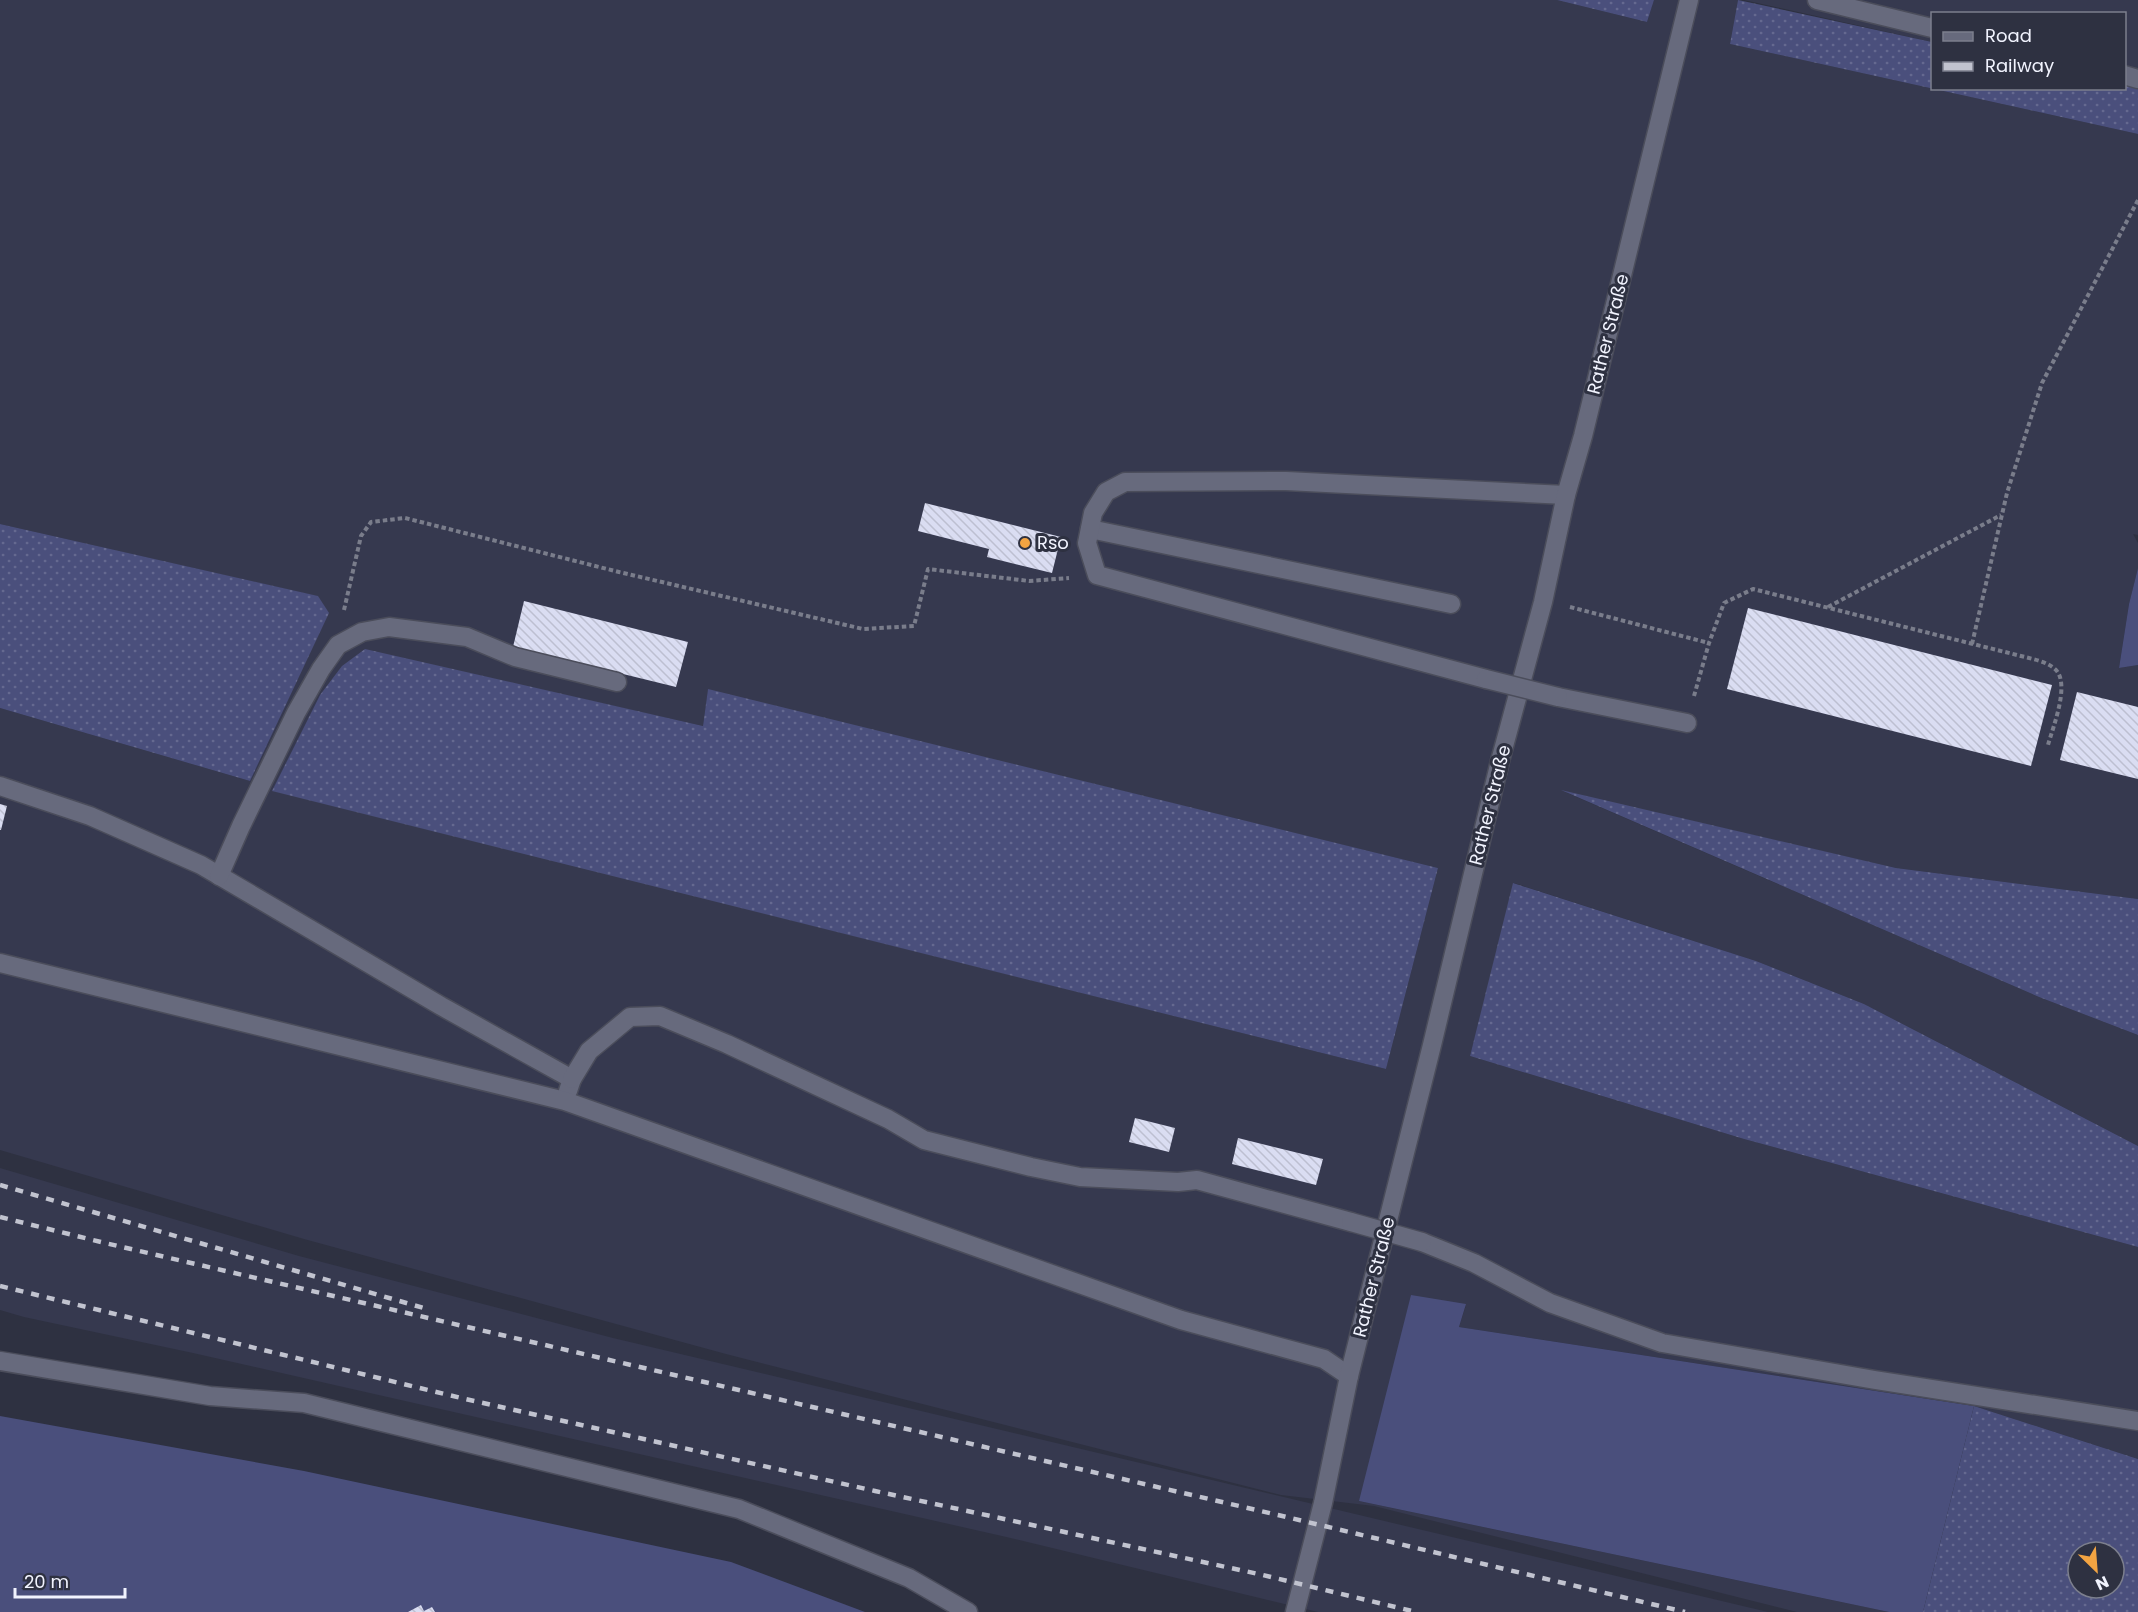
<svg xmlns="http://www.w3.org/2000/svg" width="2138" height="1612" viewBox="0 0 2138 1612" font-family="Poppins,sans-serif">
  <defs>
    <pattern id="grass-dots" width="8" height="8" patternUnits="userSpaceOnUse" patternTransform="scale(1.5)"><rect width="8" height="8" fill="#4a4f7c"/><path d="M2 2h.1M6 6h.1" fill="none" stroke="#656990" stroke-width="1.8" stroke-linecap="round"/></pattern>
    <pattern id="building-back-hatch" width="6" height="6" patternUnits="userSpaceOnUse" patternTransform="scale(1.5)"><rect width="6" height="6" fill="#daddf2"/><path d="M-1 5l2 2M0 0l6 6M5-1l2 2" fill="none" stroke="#bdbfd1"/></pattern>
  </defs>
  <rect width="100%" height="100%" fill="#2e3141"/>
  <g fill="#36394f" fill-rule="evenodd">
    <path d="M0,0h1557l90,22 7,-22h84l-8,44 408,90v401l-5,-1 5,9v25l-9,36 -10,64 19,-3v234l-242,-31 -331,-76 474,205 99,38v111l-274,-142 -108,-43 -242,-78 -44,173 274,83 394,108v212l-164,-53 -515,-79 7,-22 -107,196 530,111h-92l-423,-106 -93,-11 -555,-141 -422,-115 -304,-89v-442l250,73 78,-168 -11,-17 -317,-72zM365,650l338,76 5,-36 730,178 -52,201 -1113,-279 47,-95z"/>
    <polygon points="1744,0 2138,0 2138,89 2125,85 2124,14 1932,14 1932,42"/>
    <polygon points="0,1168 299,1256 613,1338 1768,1612 1318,1612 1002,1536 193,1353 24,1317 0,1310"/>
  </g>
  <g fill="url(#grass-dots)" fill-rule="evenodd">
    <polygon points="1557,0 1654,0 1647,22"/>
    <polygon points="1738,0 1932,42 1932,88 2124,88 2125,85 2138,89 2138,134 1730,44"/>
    <polygon points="0,524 318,596 329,613 250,781 0,708"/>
    <polygon points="365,649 703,726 708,689 1438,868 1386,1069 272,791 320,695 342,666"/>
    <polygon points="1561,790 1896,868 2138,899 2138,1035 2039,997"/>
    <polygon points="1513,883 1756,961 1864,1004 2138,1146 2138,1247 1744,1139 1470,1056"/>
    <path d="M1974,1406l164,53v153h-215zM2078,1552h36v36h-36z"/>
  </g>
  <g fill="#4a4f7c">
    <polygon points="2138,568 2138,665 2119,668 2129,604"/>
    <polygon points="1411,1295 1466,1304 1459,1327 1974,1406 1923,1612 1889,1612 1359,1501"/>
    <polygon points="0,1416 304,1471 731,1562 865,1612 0,1612"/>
  </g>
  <g fill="url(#building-back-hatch)">
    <polygon points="925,503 1061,537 1052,573 987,557 989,549 918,531"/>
    <polygon points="524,601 688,642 676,687 513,647"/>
    <polygon points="1748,608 2052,685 2031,766 1727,689"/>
    <polygon points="2077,692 2138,707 2138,779 2060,760"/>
    <polygon points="0,804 7,806 1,830 0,830"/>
    <polygon points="1135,1118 1175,1128 1169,1152 1129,1142"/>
    <polygon points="1238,1138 1323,1159 1316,1185 1232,1164"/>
    <polygon points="421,1605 424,1611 432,1607 435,1612 408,1612"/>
  </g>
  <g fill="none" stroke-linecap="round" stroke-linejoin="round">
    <defs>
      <g id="minor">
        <polyline points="1817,0 1932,28"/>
        <polyline points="2124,75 2138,79"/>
        <polyline points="1090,529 1451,604"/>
        <polyline points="1486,679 1097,575 1087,543 1093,513 1106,492 1125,482 1286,481 1566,495"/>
        <polyline points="1558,697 1687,723"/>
        <polyline points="0,786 90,816 201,865 441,1006 572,1079 568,1091"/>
        <polyline points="219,876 241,826 296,713 321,669 338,645 362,632 389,627 467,637 515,657 617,682"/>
        <polyline points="0,963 565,1101 1181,1320 1324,1359 1349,1376"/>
        <polyline points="572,1079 589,1051 630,1017 660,1016 727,1044 888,1119 924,1140 1031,1167 1080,1177 1178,1182 1197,1180 1351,1222"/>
        <polyline points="1422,1242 1474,1263 1550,1303 1662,1343 1875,1380 2138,1421"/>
        <polyline points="0,1361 210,1396 304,1403 739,1509 909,1578 968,1612"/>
        <polyline points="1295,1612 1323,1503 1349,1376 1432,1045 1500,761 1543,602 1566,495 1583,436 1689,0"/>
      </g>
    </defs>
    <use href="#minor" stroke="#4b4d5b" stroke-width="21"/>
    <g stroke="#7a7d8b" stroke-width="4" stroke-dasharray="4.5 3" stroke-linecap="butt">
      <polyline points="1570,607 1709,643"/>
      <polyline points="1828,607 2001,515"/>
      <polyline points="344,610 361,536 371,522 405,518 619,572 863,629 914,626 928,569 1029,581 1069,578"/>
      <polyline points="1972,644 2007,493 2042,383 2138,200"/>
      <path d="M1694,696l15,-53 15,-40 29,-14 272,68c11,3 23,5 31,13 14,15 -3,57 -8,75"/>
    </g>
    <use href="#minor" stroke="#676a7d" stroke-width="18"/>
    <g stroke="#c1c3cf" stroke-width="4.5" stroke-dasharray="8 8" stroke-linecap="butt">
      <polyline points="0,1185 427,1309"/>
      <polyline points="0,1217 105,1243 1278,1515 1685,1612"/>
      <polyline points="0,1286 461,1398 875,1491 1263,1575 1416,1612"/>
    </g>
    <defs>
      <g id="minor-bridge">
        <polyline points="1486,679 1558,697"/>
        <polyline points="1351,1222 1422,1242"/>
      </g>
    </defs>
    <use href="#minor-bridge" stroke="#4b4d5b" stroke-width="21" stroke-linecap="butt"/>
    <use href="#minor-bridge" stroke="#676a7d" stroke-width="18"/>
  </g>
  <circle fill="#f3a442" stroke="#2e3141" stroke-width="2" cx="1025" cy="543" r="6"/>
  <g text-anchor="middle" stroke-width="6" stroke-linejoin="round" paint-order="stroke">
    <g font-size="18" fill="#f1f3fe" stroke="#2e3141">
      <text transform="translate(1608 334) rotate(-76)" y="6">Rather Straße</text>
      <text transform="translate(1490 805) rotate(-76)" y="6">Rather Straße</text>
      <text transform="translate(1374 1277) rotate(-76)" y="6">Rather Straße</text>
    </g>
    <g font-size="18" fill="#f1f3fe" stroke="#2e3141" text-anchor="start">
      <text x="1037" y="549">Rso</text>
    </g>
  </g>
  <rect x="1931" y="12" width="195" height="78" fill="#2e3141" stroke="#7c7f8d" stroke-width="1.5"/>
  <rect x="1943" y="32" width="30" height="9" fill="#676a7d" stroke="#7c7f8d" stroke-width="1.5"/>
  <text x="1985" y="42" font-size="18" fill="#f1f3fe">Road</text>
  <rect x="1943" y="62" width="30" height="9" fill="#c1c3cf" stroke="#7c7f8d" stroke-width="1.5"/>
  <text x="1985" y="72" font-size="18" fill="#f1f3fe">Railway</text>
  <g transform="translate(2096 1570) rotate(155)"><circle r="28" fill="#2e3141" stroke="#7c7f8d" stroke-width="1.5"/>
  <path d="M0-4.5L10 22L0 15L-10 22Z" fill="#f3a442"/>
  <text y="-9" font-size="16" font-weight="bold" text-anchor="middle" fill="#f1f3fe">N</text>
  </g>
  <path d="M15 1588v9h110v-9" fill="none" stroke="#f1f3fe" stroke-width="3"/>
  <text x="24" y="1588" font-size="18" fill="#f1f3fe" stroke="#2e3141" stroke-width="4.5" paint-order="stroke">20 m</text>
</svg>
